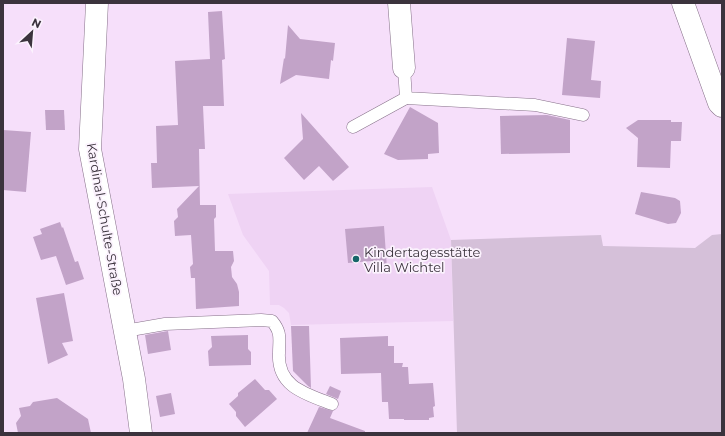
<svg xmlns="http://www.w3.org/2000/svg" width="725" height="436" viewBox="0 0 725 436" font-family="Montserrat,sans-serif">
  <rect width="100%" height="100%" fill="#f6dffa"/>
  <polygon fill="#efd3f4" points="432,187 451,240 453,321 291,325 289,313 284,308 279,305 270,305 269,271 243,235 228,194"/>
  <polygon fill="#d5c0d9" points="722,234 722,433 457,433 451,240 601,235 603,246 695,248 712,235"/>
  <g fill="#c2a3c8">
    <polygon points="222,11 225,59 222,60 224,106 203,106 205,149 199,149 200,205 216,205 216,217 214,219 215,251 233,251 234,261 231,267 232,277 237,284 239,292 239,306 196,309 195,278 191,278 190,267 193,264 191,235 175,236 174,221 178,217 177,209 199,186 152,188 151,163 157,163 156,126 178,125 175,61 210,59 208,12"/>
    <polygon points="288,25 300,39 335,43 333,61 331,60 329,79 296,75 280,84 284,58 285,59"/>
    <polygon points="567,38 595,41 591,80 601,81 600,98 562,95"/>
    <polygon points="410,107 438,123 439,153 428,154 428,159 398,160 384,154"/>
    <polygon points="45,110 64,110 65,130 46,130"/>
    <polygon points="301,113 349,167 333,181 319,166 304,180 284,158 303,139"/>
    <polygon points="547,115 570,120 570,153 501,154 500,116"/>
    <polygon points="638,120 671,120 671,122 682,122 681,141 671,141 670,168 637,167 638,138 626,128"/>
    <polygon points="3,130 31,132 26,192 3,190"/>
    <polygon points="641,192 675,198 680,201 681,213 676,223 668,224 635,214"/>
    <polygon points="60,222 62,228 63,227 75,262 78,261 84,279 66,285 56,256 41,260 33,237 42,234 40,229"/>
    <polygon points="384,226 387,269 372,270 372,261 348,263 345,229"/>
    <polygon points="64,293 73,341 62,343 68,355 48,364 36,298"/>
    <polygon points="291,326 309,326 311,388 308,386 293,371"/>
    <polygon points="168,331 171,350 148,354 145,335"/>
    <polygon points="248,335 248,349 251,352 251,365 209,366 208,351 212,347 211,336"/>
    <polygon points="388,336 388,346 394,346 394,363 403,363 402,367 408,367 409,384 433,383 435,406 433,407 434,417 429,418 429,420 404,420 404,419 389,419 388,402 382,402 381,373 341,374 340,338"/>
    <polygon points="255,379 265,390 269,390 277,399 245,427 236,416 236,412 229,404 238,396 238,393"/>
    <polygon points="330,386 341,391 338,399 326,394"/>
    <polygon points="171,393 175,414 160,417 156,396"/>
    <polygon points="57,398 88,419 91,433 18,433 16,423 21,416 19,408 30,406 33,402"/>
    <polygon points="319,407 333,411 330,418 365,431 365,433 307,433"/>
  </g>
  <g fill="none" stroke-linecap="round" stroke-linejoin="round">
    <defs>
      <g id="lane">
        <polyline points="404,68 406,98 535,105 583,115"/>
        <polyline points="353,127 406,98"/>
        <path d="M125,331l40,-7 96,-4 11,1c10,12 7,18 7,32 -2,34 27,41 53,51"/>
      </g>
      <g id="street">
        <polyline points="97,3 90,149 134,379 141,433"/>
        <polyline points="399,3 404,68"/>
        <polyline points="683,3 719,103 722,106"/>
      </g>
    </defs>
    <use href="#lane" stroke="#867189" stroke-width="13"/>
    <use href="#street" stroke="#867189" stroke-width="23"/>
    <use href="#lane" stroke="#fff" stroke-width="12"/>
    <use href="#street" stroke="#fff" stroke-width="22"/>
  </g>
  <circle fill="#156568" stroke="#fbf2fd" stroke-width="1.5" cx="356" cy="259" r="4"/>
  <g text-anchor="middle" stroke-width="3.5" stroke-linejoin="round" paint-order="stroke">
    <g font-size="13" fill="#3b333d" stroke="#fbf2fd">
      <text transform="translate(105 219) rotate(80)" y="5">Kardinal-Schulte-Straße</text>
    </g>
    <g font-size="13" fill="#3b333d" stroke="#fbf2fd" text-anchor="start">
      <text x="364" y="257">Kindertagesstätte<tspan x="364" dy="15">Villa Wichtel</tspan></text>
    </g>
  </g>
  <rect width="725" height="436" fill="none" stroke="#3b333d" stroke-width="8"/>
  <g transform="translate(32 32) rotate(26)" stroke="#fbf2fd" stroke-width="3" paint-order="stroke">
  <path d="M0-3L7 15L0 10L-7 15Z" fill="#3b333d"/>
  <text y="-6" font-size="11" font-weight="bold" text-anchor="middle" fill="#3b333d">N</text>
  </g>
</svg>
